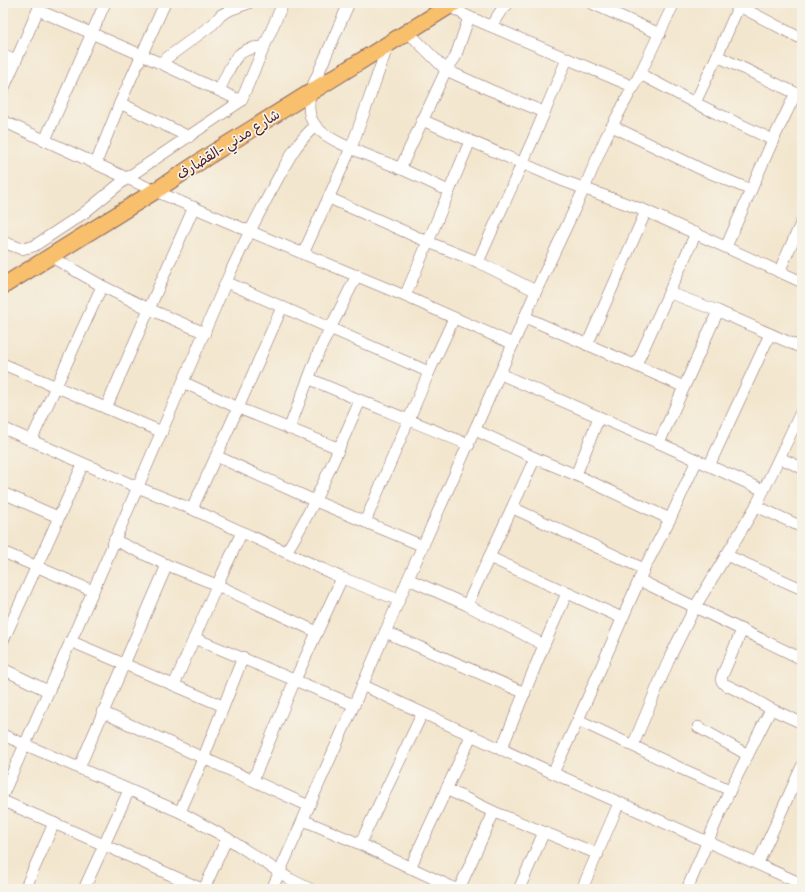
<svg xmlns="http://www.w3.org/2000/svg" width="805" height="892" viewBox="0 0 805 892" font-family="Itim,'Playpen Sans Arabic',sans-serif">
  <rect width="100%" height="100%" fill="#f7f3e8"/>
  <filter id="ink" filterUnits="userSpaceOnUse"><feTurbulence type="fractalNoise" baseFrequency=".025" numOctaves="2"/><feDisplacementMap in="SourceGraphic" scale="8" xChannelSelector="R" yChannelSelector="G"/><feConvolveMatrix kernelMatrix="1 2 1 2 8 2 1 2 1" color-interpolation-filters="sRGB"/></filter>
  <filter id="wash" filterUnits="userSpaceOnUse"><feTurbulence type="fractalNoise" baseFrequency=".012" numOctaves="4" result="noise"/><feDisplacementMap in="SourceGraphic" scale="16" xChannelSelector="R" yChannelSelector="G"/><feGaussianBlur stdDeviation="0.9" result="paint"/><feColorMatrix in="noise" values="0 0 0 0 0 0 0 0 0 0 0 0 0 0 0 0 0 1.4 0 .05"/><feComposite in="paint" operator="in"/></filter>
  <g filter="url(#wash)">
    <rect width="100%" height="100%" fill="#f3e6ce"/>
  </g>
  <g filter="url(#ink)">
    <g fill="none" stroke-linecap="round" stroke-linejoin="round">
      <defs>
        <g id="minor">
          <path d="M349,3l-39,89c-1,12 -3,23 5,33 11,17 64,34 84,43 17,7 34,16 50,23"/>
          <polyline points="591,3 660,34"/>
          <polyline points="445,4 469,17 634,87"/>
          <polyline points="739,6 802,39"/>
          <polyline points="38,10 160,63 241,101"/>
          <polyline points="491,26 502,9 509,3"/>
          <polyline points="407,31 446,70 490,90 544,112"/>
          <polyline points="3,55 15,61"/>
          <polyline points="717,56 802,96"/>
          <polyline points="160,63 213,24 221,15 232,9 249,3"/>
          <polyline points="640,74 674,3"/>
          <polyline points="3,90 41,3"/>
          <path d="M219,90c13,-23 13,-43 45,-43"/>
          <polyline points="120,103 189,137"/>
          <polyline points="695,103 717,56 740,3"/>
          <polyline points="422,120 561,180 646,211 802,282"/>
          <polyline points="3,121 155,191 249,231 405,296 513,344"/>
          <polyline points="612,126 701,169 751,190"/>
          <polyline points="45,140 105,3"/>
          <polyline points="96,163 120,103 165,3"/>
          <polyline points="400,169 446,70 455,58 469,17"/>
          <polyline points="329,198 428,242 478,262 536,291"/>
          <polyline points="3,242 22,249 34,246 84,213 127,178 241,101 283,3"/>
          <polyline points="726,247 773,140 796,93"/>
          <polyline points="303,254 351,148 368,102 388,45"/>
          <polyline points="50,256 102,286 149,309 205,333"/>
          <polyline points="478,262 534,137 567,59"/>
          <polyline points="779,272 802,221"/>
          <polyline points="226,282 429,372"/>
          <polyline points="670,293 718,311 802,348"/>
          <polyline points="405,296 428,242 470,141"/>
          <path d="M525,317c53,24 106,46 159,70"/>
          <polyline points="587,345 646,211"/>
          <polyline points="3,364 162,432"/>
          <polyline points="636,365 696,233"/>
          <polyline points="500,374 659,443 763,490"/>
          <path d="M310,379c52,23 106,43 159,66"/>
          <polyline points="183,382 238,408 338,448"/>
          <polyline points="106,408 149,309 194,207"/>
          <polyline points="3,428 137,487 192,509 342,578 399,600"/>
          <polyline points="289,429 319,351 357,275"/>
          <polyline points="475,430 535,458 576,475 670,519"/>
          <polyline points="31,441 102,286"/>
          <polyline points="659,443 718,311"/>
          <polyline points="216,456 315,501 423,546"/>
          <polyline points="780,458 802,468"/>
          <polyline points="709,466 770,334"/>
          <polyline points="576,475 599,417"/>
          <polyline points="3,493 58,517"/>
          <polyline points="756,506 802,527"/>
          <polyline points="513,508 644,569"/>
          <polyline points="192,509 238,408 282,307"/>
          <polyline points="365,522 429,372 454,318"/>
          <polyline points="114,540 167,565 217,585 317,632"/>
          <polyline points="3,552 93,591"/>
          <path d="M286,552c30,-47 51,-100 74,-151"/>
          <polyline points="726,555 802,589"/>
          <polyline points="489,557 622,618"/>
          <polyline points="408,579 467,605 544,645"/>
          <polyline points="639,580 802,659"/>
          <polyline points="467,605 535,458"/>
          <polyline points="742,630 722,676 721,680 724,684 745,694 771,709 802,723"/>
          <polyline points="385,632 525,693"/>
          <polyline points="194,638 354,705"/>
          <polyline points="3,641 83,464"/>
          <polyline points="70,641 223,706"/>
          <polyline points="3,669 48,691"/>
          <polyline points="174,685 217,585 242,532"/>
          <polyline points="362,685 553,773 802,884"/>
          <polyline points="102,712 309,806"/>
          <polyline points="578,720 682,769 730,790"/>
          <polyline points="698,727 748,755"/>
          <polyline points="3,735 180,812 227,838 290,879 310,889"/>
          <polyline points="633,745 670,657 695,607 756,506 802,410"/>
          <polyline points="501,750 544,645 567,593"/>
          <polyline points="79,768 167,565"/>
          <polyline points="553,773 578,720 644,569 670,519 697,460"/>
          <polyline points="253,780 295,680 342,578"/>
          <polyline points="446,789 494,812 598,854"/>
          <path d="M3,794l90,-203 133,-309c14,-32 30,-63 46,-93 14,-25 22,-44 43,-63"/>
          <polyline points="3,801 104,845 202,889"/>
          <polyline points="180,812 203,759 243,657"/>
          <polyline points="303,820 360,844 456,889"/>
          <polyline points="360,844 422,714"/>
          <polyline points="758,863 802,766"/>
          <polyline points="410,868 471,736"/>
          <polyline points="25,889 54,823"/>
          <polyline points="84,889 129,790"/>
          <polyline points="204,889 227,838"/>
          <polyline points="272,889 354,705 408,579 513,344 536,291 584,189 606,137 640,74 695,103 773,140"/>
          <polyline points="459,889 494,812"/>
          <polyline points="519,889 544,832"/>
          <polyline points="582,889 619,803"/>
          <polyline points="687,889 730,790 771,709"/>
        </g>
        <polyline id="highway" points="3,286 155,191 210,155 454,3"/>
      </defs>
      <use href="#minor" stroke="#856564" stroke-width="12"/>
      <use href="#highway" stroke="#856564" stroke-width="18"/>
      <use href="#minor" stroke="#fff" stroke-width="11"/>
      <use href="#highway" stroke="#f8bf6c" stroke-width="16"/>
    </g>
  </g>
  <g text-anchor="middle" stroke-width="3.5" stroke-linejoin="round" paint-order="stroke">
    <g font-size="14" fill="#4a1f2b" stroke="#f7f3e8">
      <text transform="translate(228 144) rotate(-32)" y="5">شارع مدني -القضارف</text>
    </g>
  </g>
  <rect width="805" height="892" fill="none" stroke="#f7f3e8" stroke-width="16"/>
</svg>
